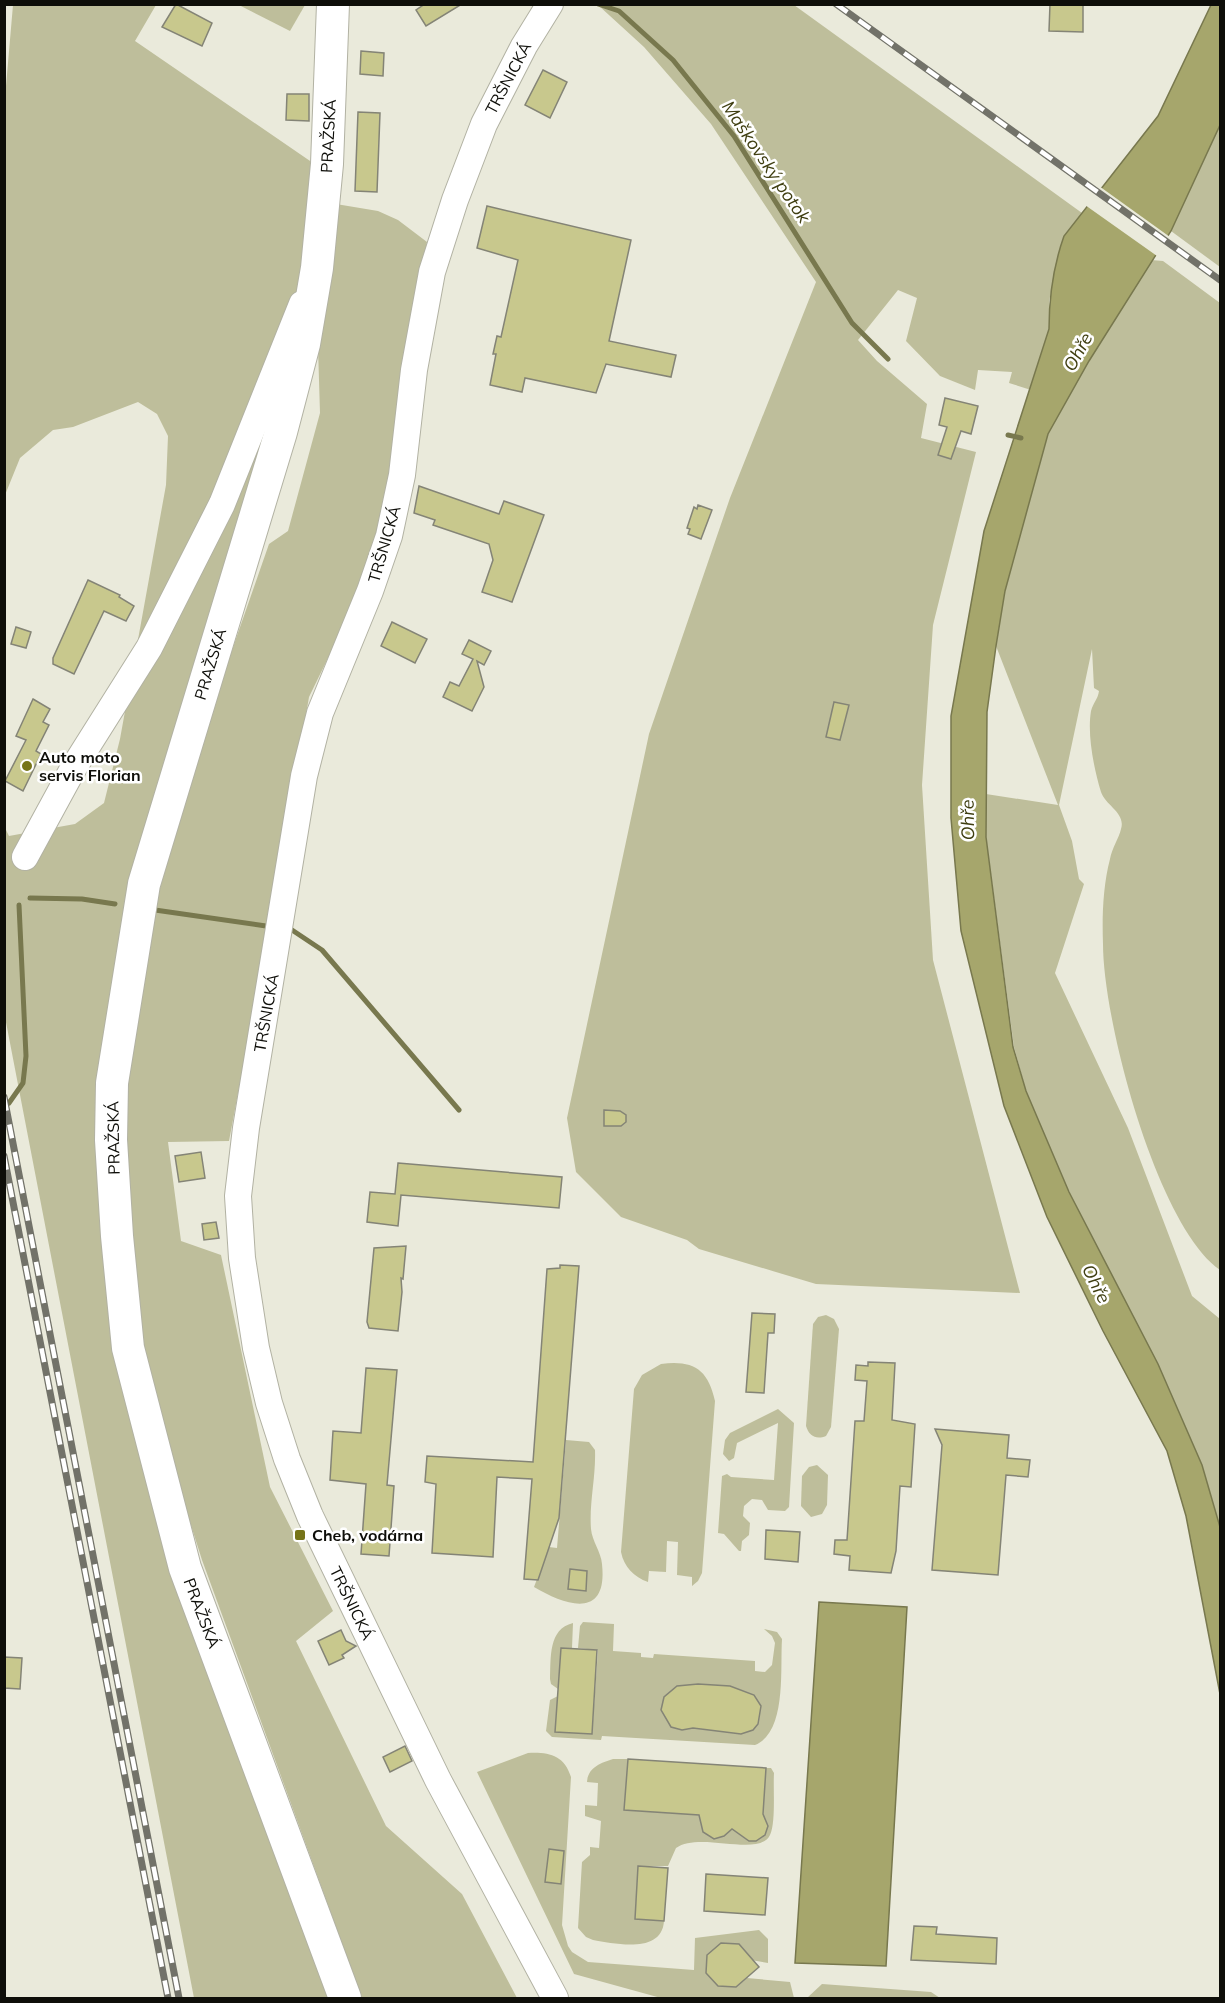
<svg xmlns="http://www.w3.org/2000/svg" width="1225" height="2003" viewBox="0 0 1225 2003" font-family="Mulish,sans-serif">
  <rect width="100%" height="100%" fill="#eaeadb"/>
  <g fill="#bebe9b">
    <polygon points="13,5 156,5 135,41 313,163 303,266 268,429 133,882 114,1350 333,1998 194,1998 5,1017 5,828 9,836 75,824 104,803 120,739 166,485 168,436 157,414 138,402 73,427 53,430 20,458 5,495 4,109"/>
    <polygon points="239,5 305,4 305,5 290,31"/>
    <polygon points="598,5 794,5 1082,213 1064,236 1049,301 1049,329 1031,390 1009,383 1012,372 978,370 975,390 940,376 906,341 917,298 898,290 858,340 877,361 927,404 921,438 976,452 933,625 922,785 933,960 1020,1293 816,1284 699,1249 687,1240 621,1217 576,1172 567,1118 649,734 730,498 816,282 711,124 644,47"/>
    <polygon points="1220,125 1220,267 1171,231"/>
    <polygon points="336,204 378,211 398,220 427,242 385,508 364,584 309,697 272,913 229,1141 168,1142 181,1241 221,1255 270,1487 333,1611 296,1641 386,1826 462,1894 517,1998 362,1998 202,1560 171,1462 141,1346 125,1140 126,1085 148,940 160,888 223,676 269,544 288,531 320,413 318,347"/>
    <path d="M1151,260l12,1 57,42v967c-63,-44 -117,-249 -117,-326 -1,-28 0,-58 7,-85 2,-11 9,-21 11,-30 5,-16 -15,-23 -20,-37 -7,-23 -14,-57 -10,-81 2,-8 7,-12 8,-20l-5,-3 -2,-39 -33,156 13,36 7,38 5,5 -29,89 73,155 64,168 28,23v208l-18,-62 -44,-101 -89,-172 -43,-101 -12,-44 -28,-210v-43l72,11 -62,-159 9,-55 43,-157 41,-73z"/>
    <path d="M826,1315l8,4 5,10 -8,98 -5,9c-10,4 -17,0 -20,-10l7,-102 5,-7z"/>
    <path d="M661,1364c32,-4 47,5 54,37l-13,172 -4,8 -6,5v-9l-15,-2 1,-33 -11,-1 -1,31 -17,-1 -1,11c-14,-5 -24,-15 -27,-30l13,-163 8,-14z"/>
    <polygon points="778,1409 794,1423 789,1507 785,1511 768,1510 762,1500 752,1499 744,1506 743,1516 750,1523 749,1535 742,1541 741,1551 739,1551 724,1534 718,1533 722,1476 727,1474 731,1477 774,1480 778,1423 737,1443 734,1458 729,1461 723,1454 725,1440 730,1433"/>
    <path d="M566,1440l23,2 6,8c1,27 -6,53 -4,79 1,12 10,23 11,35 6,56 -36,42 -68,23l15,-40 8,1z"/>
    <polygon points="817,1465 828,1475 827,1505 822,1514 811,1517 801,1506 802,1476 809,1467"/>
    <path d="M583,1622l31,2 -1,27 28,2v4l12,1 1,-4 101,7v10l10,1 7,-7 3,-22 -3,-7 -8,-7 13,3 5,7c-2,30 5,93 -27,106l-153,-9 -1,4 -49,-3 -6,-6 4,-31 8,-4 34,38 6,-84 -20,-2 2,-22z"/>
    <path d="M573,1623l-1,25h-11l-3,41 -7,-5 -1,-5c1,-21 -2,-50 23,-56z"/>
    <path d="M528,1753c21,-1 36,2 43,24l-9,148 6,21 4,6 16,10 106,8 1,-32 64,-8 9,9v24l-17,-3 -45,13 12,13 18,1 11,-9 43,4 4,16h-133l-87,-24 -97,-202z"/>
    <path d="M613,1759h15l-3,51 57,4 82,-19 2,-27h5l3,5c-1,15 2,49 -4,62 -11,23 -70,-4 -94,13l-8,18h-30l-3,53 29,2c-2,33 -48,23 -71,19l-7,-3 -8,-9 4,-66 8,-7v-8l9,1 2,-27 -16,-5v-11l12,1 1,-23 -11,-1c1,-15 14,-19 26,-23z"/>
    <polygon points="822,1984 931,1992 940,1998 807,1998"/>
  </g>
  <g fill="#a6a66c" stroke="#78784e" stroke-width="1.5">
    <path d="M1211,5h9v120l-49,106 -82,130 -41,73 -43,157 -9,55 -9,66 -1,125 27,210 13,44 43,101 89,172 44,101 18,62v167l-34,-178 -19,-65 -64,-120 -56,-114 -43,-111 -43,-175 -10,-113v-102l33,-185 65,-202c0,-32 4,-62 15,-93l94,-120z"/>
    <polygon points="819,1602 907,1607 886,1966 795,1963"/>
  </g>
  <polygon fill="#eaeadb" points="1099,186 1170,237 1157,256 1085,205"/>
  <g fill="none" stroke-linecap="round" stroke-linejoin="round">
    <g stroke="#78784e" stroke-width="5">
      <polyline points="598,4 619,11 673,60 734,136 852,323 888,359"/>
      <polyline points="1008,435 1021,438"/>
      <polyline points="30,898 82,899 115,904"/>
      <polyline points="155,910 266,926"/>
      <polyline points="292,930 322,950 459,1110"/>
      <polyline points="9,1103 23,1083 26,1056 19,905"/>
    </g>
  </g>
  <g fill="#c8c88d" stroke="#848476" stroke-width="1.5">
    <polygon points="176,4 212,23 202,46 162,27"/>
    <polygon points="425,4 462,4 426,26 416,10"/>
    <polygon points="1050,4 1083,4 1083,32 1049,31"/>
    <polygon points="361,51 384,53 383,76 360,74"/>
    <polygon points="543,70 567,82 550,118 525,105"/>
    <polygon points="287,94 309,94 309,121 286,120"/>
    <polygon points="358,112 380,113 377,192 355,191"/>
    <polygon points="487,206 631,240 609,341 676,355 671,377 606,364 596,393 525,378 522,392 490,385 496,354 493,354 497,336 501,337 518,260 477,248"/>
    <polygon points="945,398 978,406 971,434 961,431 951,459 938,455 947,427 939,425"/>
    <polygon points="419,486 499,514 504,501 544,515 512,602 482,592 493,560 489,544 433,525 435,520 414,513"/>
    <polygon points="698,505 712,510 701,539 688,534 690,529 687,528 694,507 697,509"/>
    <polygon points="88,580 120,595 119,597 134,606 126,621 104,611 74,674 53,664 53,658"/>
    <polygon points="392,622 427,639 415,663 381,646"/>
    <polygon points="16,627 31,632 26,648 11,644"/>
    <polygon points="469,640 491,651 484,665 477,661 484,687 472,711 443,697 450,682 459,686 473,659 462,654"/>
    <polygon points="33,699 50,709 43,722 49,725 36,751 41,754 23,791 5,781 26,740 16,736"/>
    <polygon points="834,702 849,705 840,740 826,737"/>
    <polygon points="604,1110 620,1111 626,1115 626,1122 621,1126 604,1126"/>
    <polygon points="201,1152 205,1178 179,1182 175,1156"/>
    <polygon points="398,1163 562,1177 559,1208 401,1195 398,1226 367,1222 370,1192 395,1194"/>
    <polygon points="216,1222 219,1238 204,1240 202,1224"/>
    <polygon points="406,1246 403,1279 401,1278 402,1292 398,1331 369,1328 367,1322 374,1248"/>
    <polygon points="560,1265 579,1266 559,1518 538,1580 524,1579 532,1479 497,1477 493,1557 432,1553 436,1484 425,1482 427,1456 533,1462 547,1269 560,1268"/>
    <polygon points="752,1313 775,1314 774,1333 768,1333 764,1393 746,1392"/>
    <polygon points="868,1362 895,1363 892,1420 915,1424 911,1487 900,1486 896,1551 891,1573 849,1570 850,1556 834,1554 835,1540 847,1540 855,1421 864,1421 867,1381 855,1380 856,1365 868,1366"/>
    <polygon points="366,1368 397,1370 387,1485 394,1486 389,1556 361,1554 366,1484 330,1480 333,1431 361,1433"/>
    <polygon points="935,1429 1009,1435 1007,1458 1030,1460 1028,1477 1006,1475 998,1575 932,1570 942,1445"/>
    <polygon points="766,1530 800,1532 798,1562 765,1559"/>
    <polygon points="570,1569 587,1571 586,1591 568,1589"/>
    <polygon points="341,1630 346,1641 356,1646 342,1655 344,1658 329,1665 318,1641"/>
    <polygon points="561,1648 597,1650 592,1734 555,1732"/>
    <polygon points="4,1657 22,1658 20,1689 4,1688"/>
    <polygon points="698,1684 730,1686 754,1695 761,1706 758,1724 753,1730 741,1734 693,1728 682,1730 671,1727 661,1710 664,1697 677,1686"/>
    <polygon points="405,1746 412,1761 390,1772 383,1757"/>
    <polygon points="628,1759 766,1768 763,1814 768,1826 765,1835 756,1841 749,1841 732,1829 724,1836 714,1839 703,1832 699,1815 624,1810"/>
    <polygon points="549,1849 564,1851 561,1884 545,1882"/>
    <polygon points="638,1866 668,1868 664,1921 635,1919"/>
    <polygon points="706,1874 768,1878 765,1915 704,1911"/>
    <polygon points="914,1926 937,1927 936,1934 997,1938 996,1964 911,1960"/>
    <polygon points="721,1943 739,1944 759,1967 736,1987 718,1986 706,1973 707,1955"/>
  </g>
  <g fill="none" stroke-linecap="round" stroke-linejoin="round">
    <defs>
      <g id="minor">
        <polyline points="550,4 524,46 484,124 455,200 432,272 414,370 402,475 389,536 370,591 320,713 304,776 246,1128 238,1196 242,1258 256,1348 269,1403 287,1459 310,1516 438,1780 555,1998"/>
        <polyline points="25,857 74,767 149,648 222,504 302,304"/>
      </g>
      <polyline id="major" points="333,4 327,164 317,268 304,344 281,432 144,884 112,1083 111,1140 117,1236 128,1348 185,1568 345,1998"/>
    </defs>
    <use href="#minor" stroke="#b2b2a3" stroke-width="28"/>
    <use href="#major" stroke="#b2b2a3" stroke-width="34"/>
    <use href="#minor" stroke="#fff" stroke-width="26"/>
    <use href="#major" stroke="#fff" stroke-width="32"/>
    <defs>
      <g id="rail">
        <polyline points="836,4 1220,280"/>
        <polyline points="4,1097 179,1998"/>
        <polyline points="4,1156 168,1998"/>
      </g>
    </defs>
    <use href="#rail" stroke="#727269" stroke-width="7"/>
    <use href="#rail" stroke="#fff" stroke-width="4.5" stroke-dasharray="14" stroke-linecap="butt"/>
  </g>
  <g fill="#767418" stroke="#fff" stroke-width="2">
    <circle cx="27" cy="766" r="6"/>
    <rect x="294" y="1529" width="12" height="12" rx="3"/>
  </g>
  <g text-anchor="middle" stroke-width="5" stroke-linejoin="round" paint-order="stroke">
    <g font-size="16" fill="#0e0e09" stroke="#fff">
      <text transform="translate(508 78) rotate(-62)" y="6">TRŠNICKÁ</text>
      <text transform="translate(328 136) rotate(-87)" y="6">PRAŽSKÁ</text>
      <text transform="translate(384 544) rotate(-74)" y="6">TRŠNICKÁ</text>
      <text transform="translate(210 664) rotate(-73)" y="6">PRAŽSKÁ</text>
      <text transform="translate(266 1013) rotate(-80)" y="6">TRŠNICKÁ</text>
      <text transform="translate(113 1138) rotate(-91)" y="6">PRAŽSKÁ</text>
      <text transform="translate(352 1603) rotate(64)" y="6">TRŠNICKÁ</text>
      <text transform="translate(202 1613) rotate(69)" y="6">PRAŽSKÁ</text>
    </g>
    <g font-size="16" font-weight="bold" fill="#0e0e09" stroke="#fff" text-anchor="start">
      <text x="39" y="763">Auto moto<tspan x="39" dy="18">servis Florian</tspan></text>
      <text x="312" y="1541">Cheb, vodárna</text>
    </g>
    <g font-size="18" font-style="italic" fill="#3f3e11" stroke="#fff">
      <text transform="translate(766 162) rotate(56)" y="6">Maškovský potok</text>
      <text transform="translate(1078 352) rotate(-61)" y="6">Ohře</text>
      <text transform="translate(968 820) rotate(-91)" y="6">Ohře</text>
      <text transform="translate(1096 1284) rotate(63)" y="6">Ohře</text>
    </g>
  </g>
  <rect width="1225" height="2003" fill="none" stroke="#0e0e09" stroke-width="12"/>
</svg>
